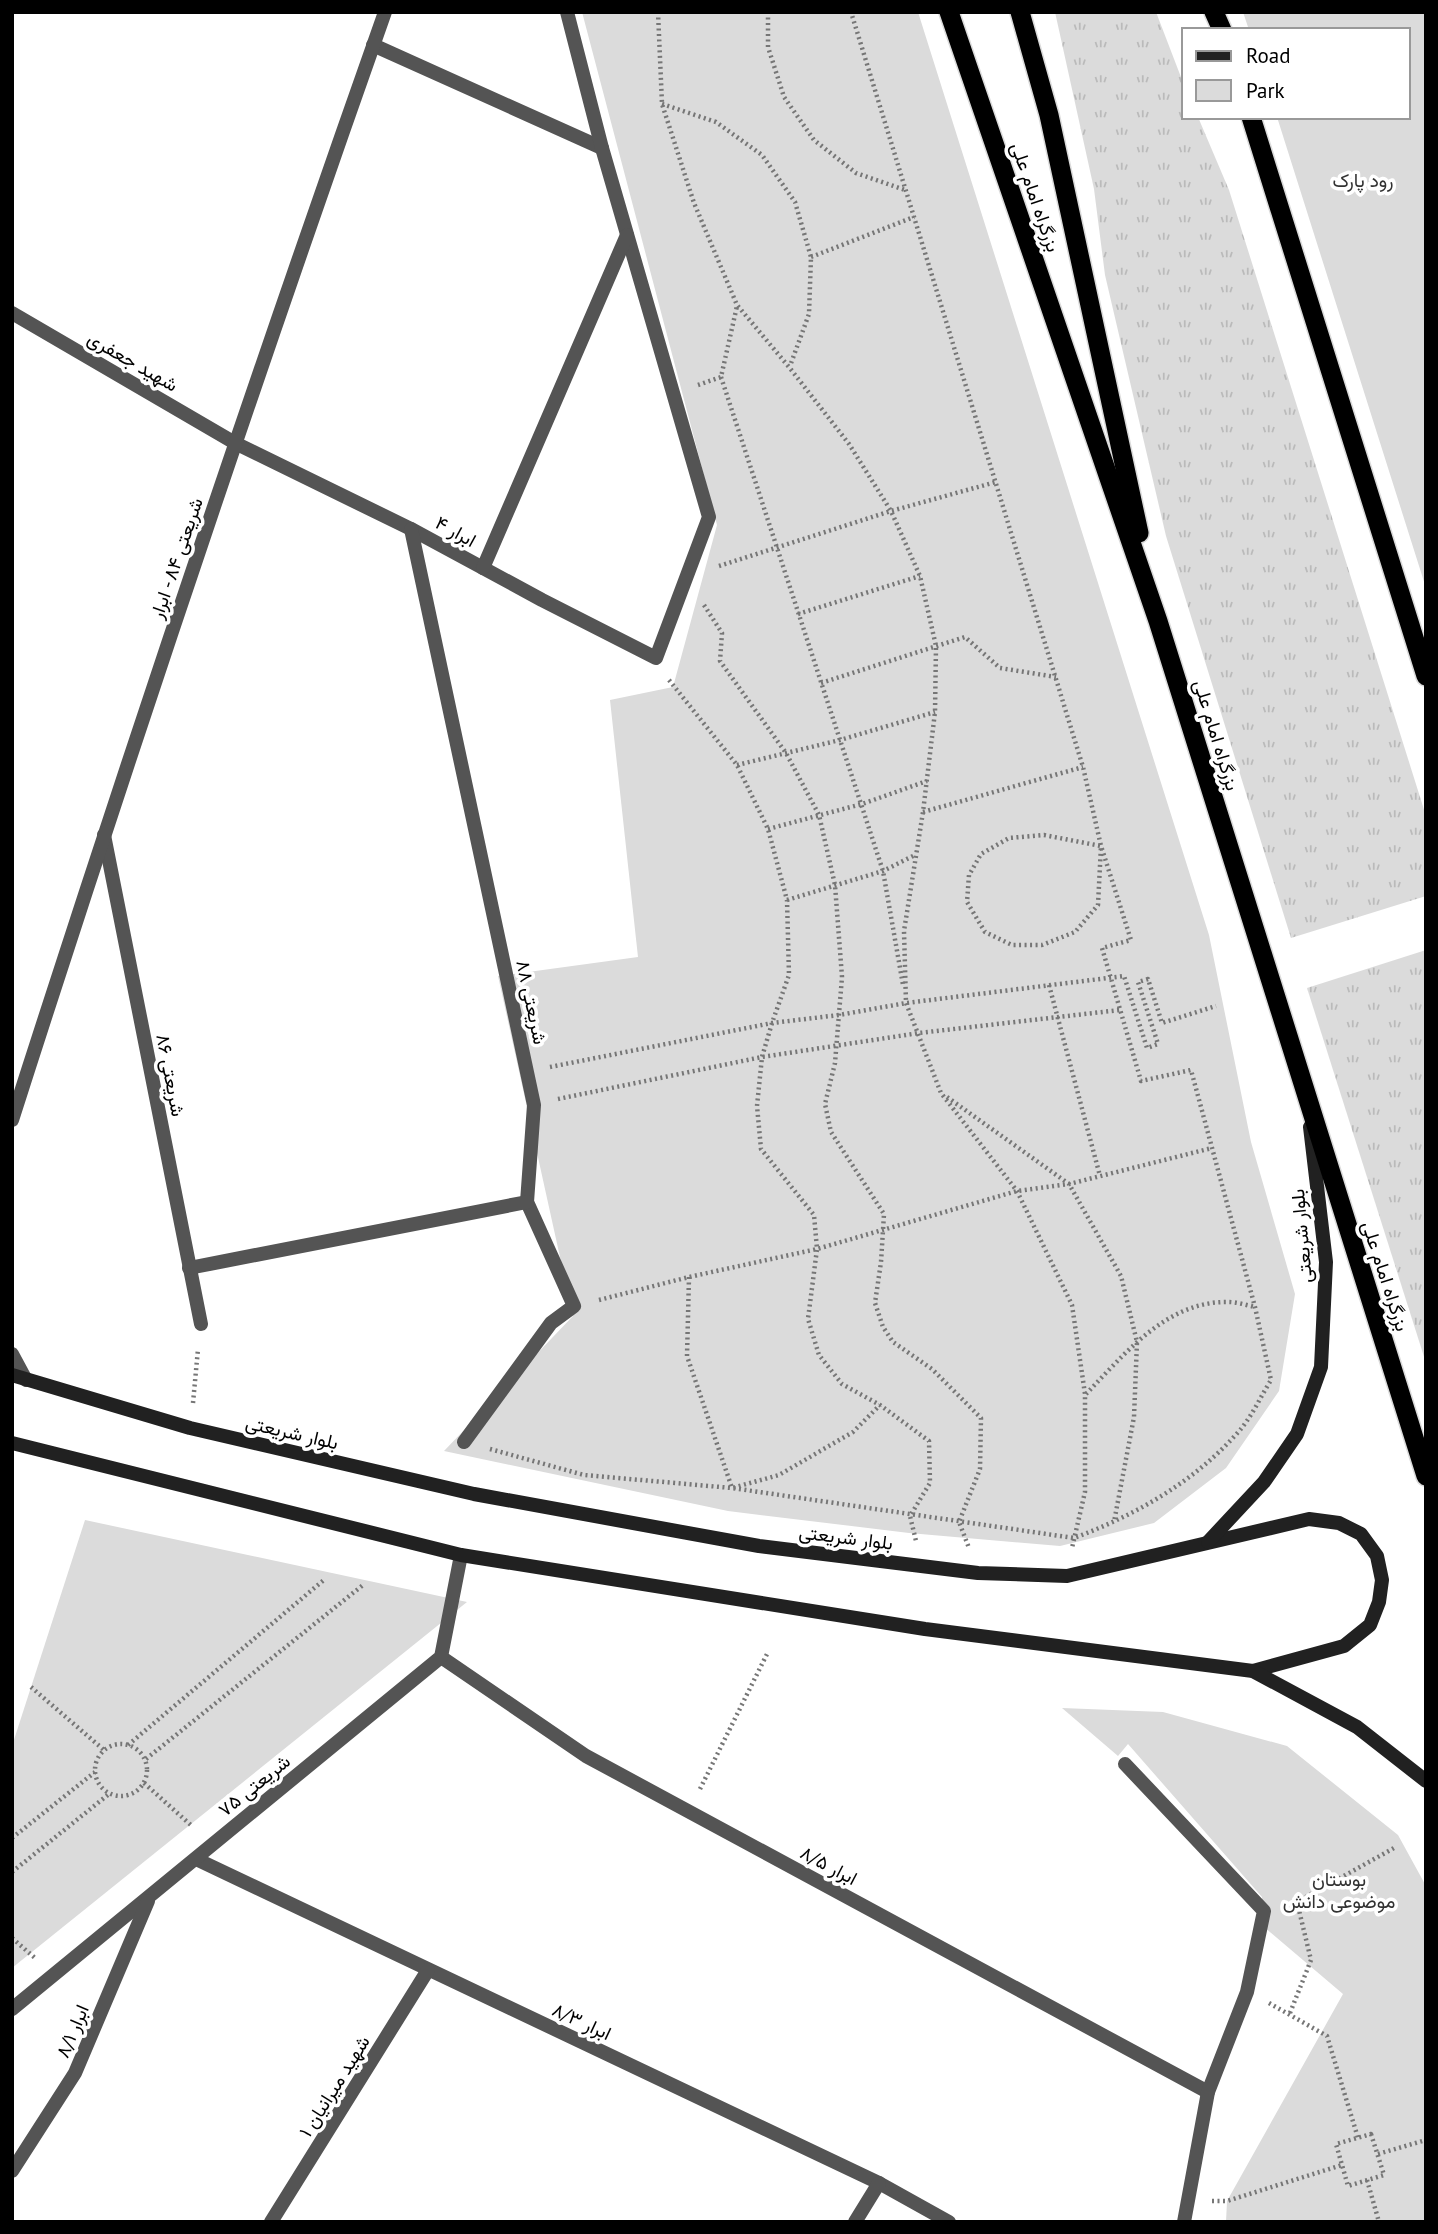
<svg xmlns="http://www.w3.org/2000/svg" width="1438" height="2234" viewBox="0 0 1438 2234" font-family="'PT Sans',Vazirmatn,sans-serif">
  <defs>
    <pattern id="grass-tufts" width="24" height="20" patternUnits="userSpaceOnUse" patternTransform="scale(1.75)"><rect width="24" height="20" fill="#dbdbdb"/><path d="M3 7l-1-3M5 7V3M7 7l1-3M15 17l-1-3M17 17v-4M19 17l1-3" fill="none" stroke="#bababa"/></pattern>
  </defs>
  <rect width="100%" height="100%" fill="#fff"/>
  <g fill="url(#grass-tufts)">
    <polygon points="1055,12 1156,12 1184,85 1184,117 1198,117 1229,190 1426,816 1426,896 1291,938 1166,536 1105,275 1094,189"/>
    <polygon points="1426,950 1426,1363 1307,988"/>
  </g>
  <g fill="#dbdbdb">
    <polygon points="582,12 918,12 1209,935 1251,1142 1295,1294 1279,1391 1226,1468 1154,1523 1060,1546 909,1533 728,1511 444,1451 573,1316 498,976 638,957 610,700 673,687 717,525"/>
    <polygon points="1243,12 1426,12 1426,588 1277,117 1408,117 1408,30 1249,30"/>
    <polygon points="85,1520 467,1602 12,1968 12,1746"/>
    <polygon points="1062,1708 1163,1712 1287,1746 1398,1835 1426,1886 1426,2222 1226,2222 1227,2201 1343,1994 1264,1927 1262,1897 1128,1744 1118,1756"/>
  </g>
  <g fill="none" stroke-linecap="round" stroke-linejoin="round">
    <defs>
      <g id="trunk">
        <polyline points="949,12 1158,621 1426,1476"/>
        <polyline points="1020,12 1049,115 1139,533"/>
        <polyline points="1214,12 1222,30"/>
        <polyline points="1251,117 1426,676"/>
      </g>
    </defs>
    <use href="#trunk" stroke="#dbdbdb" stroke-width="22"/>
    <g stroke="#767676" stroke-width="4.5" stroke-dasharray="2 3.5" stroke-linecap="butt">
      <polyline points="658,12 662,104 694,203 737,305 789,367 849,444 891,511 920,576 936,646 935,712 923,812 904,931 906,1003 941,1093 1017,1191 1072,1305 1085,1394 1085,1492 1072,1548"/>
      <polyline points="768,12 768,47 784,97 814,140 856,173 905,190"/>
      <polyline points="662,104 716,122 762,155 795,202 811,257 809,314 790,366"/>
      <polyline points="811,257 914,217"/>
      <polyline points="721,377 883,871 903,985"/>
      <polyline points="698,385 721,377 737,306"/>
      <polyline points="719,566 891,511 996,482"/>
      <polyline points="704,605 722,633 720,661 786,753 819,815 835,885 842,977 835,1063 825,1104 831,1132 884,1214 881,1262 875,1303 883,1327 893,1342 932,1369 981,1418 980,1469 959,1522 969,1548"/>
      <polyline points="798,614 920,576"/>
      <polyline points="669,680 737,765 768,829 787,900 789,975 772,1023 762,1057 757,1106 761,1149 814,1215 817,1249 808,1319 819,1355 842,1384 880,1405 929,1441 930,1483 910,1516 916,1541"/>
      <polyline points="821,683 965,637 1000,668 1056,677"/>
      <polyline points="737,765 840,740 935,712"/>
      <polyline points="923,812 1083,767"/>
      <polyline points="768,829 862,804 927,781"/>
      <polygon points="1044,835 1101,846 1098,905 1075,932 1042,945 1012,945 985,932 967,902 969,875 981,854 1009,838"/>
      <polyline points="787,900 883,871 915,855"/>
      <polyline points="1049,985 1100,1176"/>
      <polyline points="550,1067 772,1023 839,1015 906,1003 1124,976 1147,1048 1158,1044 1138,982 1148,979 1162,1023 1216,1006"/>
      <polyline points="947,1097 1069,1184 1121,1276 1137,1342 1134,1417 1114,1522"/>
      <polyline points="558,1099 762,1057 919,1033 1120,1010"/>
      <path d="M689,1277l-2,79 45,132 342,50c62,-23 122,-57 166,-108 12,-14 21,-34 31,-50l-16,-73 -64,-237 -50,11 -39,-133 29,-8 -30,-94 -18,-79 -232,-755"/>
      <polyline points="599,1300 689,1277 817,1249 1017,1191 1069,1184 1212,1148"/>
      <path d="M1086,1394c39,-40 80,-93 142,-92 9,0 18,3 27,5"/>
      <polyline points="193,1403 198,1349"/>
      <polyline points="490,1449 584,1475 732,1488 779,1475 853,1432 880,1405"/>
      <polyline points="31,1687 104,1750"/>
      <circle cx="121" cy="1770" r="26"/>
      <polyline points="128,1745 325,1579"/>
      <polyline points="146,1759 363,1585"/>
      <polyline points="144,1783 193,1827"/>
      <polyline points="700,1789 768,1652"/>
      <polyline points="12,1838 95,1772"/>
      <polyline points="12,1872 109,1794"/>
      <polyline points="12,1938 35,1958"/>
      <polyline points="1269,2003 1327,2036 1358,2138"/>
      <polyline points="1290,2013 1311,1960 1297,1902 1394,1848"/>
      <polygon points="1371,2134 1384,2175 1348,2186 1336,2144"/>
      <polyline points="1378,2154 1426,2140"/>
      <polyline points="1367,2180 1379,2222"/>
      <polyline points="1212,2201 1227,2201 1342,2165"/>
    </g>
    <g stroke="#545454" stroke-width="14">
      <polyline points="373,45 602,148"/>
      <polyline points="12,313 235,443 411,529 542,600 656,658 709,517 602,148 567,12"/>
      <polyline points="411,529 534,1105 527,1202 574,1306 551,1323 464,1442"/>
      <polyline points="483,568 627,235"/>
      <polyline points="104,835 201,1324"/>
      <path d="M12,1120c119,-371 243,-740 373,-1108"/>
      <polyline points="189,1268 527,1202"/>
      <polyline points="12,1354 26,1380"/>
      <polyline points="441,1657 586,1756 1208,2092"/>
      <polyline points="1125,1764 1264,1911 1247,1992 1208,2092 1184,2222"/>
      <polyline points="196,1859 879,2183 949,2222"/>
      <polyline points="12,2009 441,1657 461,1555"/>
      <polyline points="12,2171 75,2073 148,1901"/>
      <polyline points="271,2222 428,1970"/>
      <polyline points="855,2222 879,2183"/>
    </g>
    <g stroke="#212121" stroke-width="14">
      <polyline points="12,1375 190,1428 474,1494 759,1546 978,1573 1067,1576 1309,1519 1339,1523 1361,1534 1377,1556 1382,1580 1379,1602 1370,1625 1344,1646 1253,1671"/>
      <polyline points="12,1443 461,1555 925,1629 1253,1671 1357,1727 1426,1781"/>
      <polyline points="1208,1542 1264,1482 1297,1434 1321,1367 1326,1262 1310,1127"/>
    </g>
    <use href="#trunk" stroke="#000" stroke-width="19"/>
  </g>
  <g text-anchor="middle" stroke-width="7" stroke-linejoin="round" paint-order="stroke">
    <g font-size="19" fill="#323232" stroke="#fff">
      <text x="1363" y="187">رود پارک</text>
      <text x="1339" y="1886">بوستان<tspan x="1339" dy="22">موضوعی دانش</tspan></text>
    </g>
    <g font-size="19" fill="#000" stroke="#fff">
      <text transform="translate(1036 197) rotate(71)" y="7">بزرگراه امام علی</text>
      <text transform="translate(133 361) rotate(30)" y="7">شهید جعفری</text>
      <text transform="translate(456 531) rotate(29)" y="7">ابرار ۴</text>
      <text transform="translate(176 558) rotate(-71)" y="7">شریعتی ۸۴ - ابرار</text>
      <text transform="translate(1217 735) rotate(73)" y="7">بزرگراه امام علی</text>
      <text transform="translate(532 1002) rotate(78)" y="7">شریعتی ۸۸</text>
      <text transform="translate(171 1075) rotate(79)" y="7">شریعتی ۸۶</text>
      <text transform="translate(1301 1236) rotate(-95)" y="7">بلوار شریعتی</text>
      <text transform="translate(1386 1276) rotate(72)" y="7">بزرگراه امام علی</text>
      <text transform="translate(292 1432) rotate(13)" y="7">بلوار شریعتی</text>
      <text transform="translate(846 1537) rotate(7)" y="7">بلوار شریعتی</text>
      <text transform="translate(254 1785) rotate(-39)" y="7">شریعتی ۷۵</text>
      <text transform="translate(829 1865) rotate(28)" y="7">ابرار ۸/۵</text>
      <text transform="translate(582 2021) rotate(25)" y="7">ابرار ۸/۳</text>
      <text transform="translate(72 2031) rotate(-67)" y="7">ابرار ۸/۱</text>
      <text transform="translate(334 2086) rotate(-58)" y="7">شهید میرانیان ۱</text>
    </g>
  </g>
  <rect width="1438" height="2234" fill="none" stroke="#000000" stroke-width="28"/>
  <rect x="1182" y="28" width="228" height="91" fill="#ffffff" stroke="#999999" stroke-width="2"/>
  <rect x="1196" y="51" width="35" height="10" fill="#212121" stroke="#999999" stroke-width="2"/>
  <text x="1246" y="63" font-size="21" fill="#000000">Road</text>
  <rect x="1196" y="80" width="35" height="21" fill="#dbdbdb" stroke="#999999" stroke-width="2"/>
  <text x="1246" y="98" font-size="21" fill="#000000">Park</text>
</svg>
